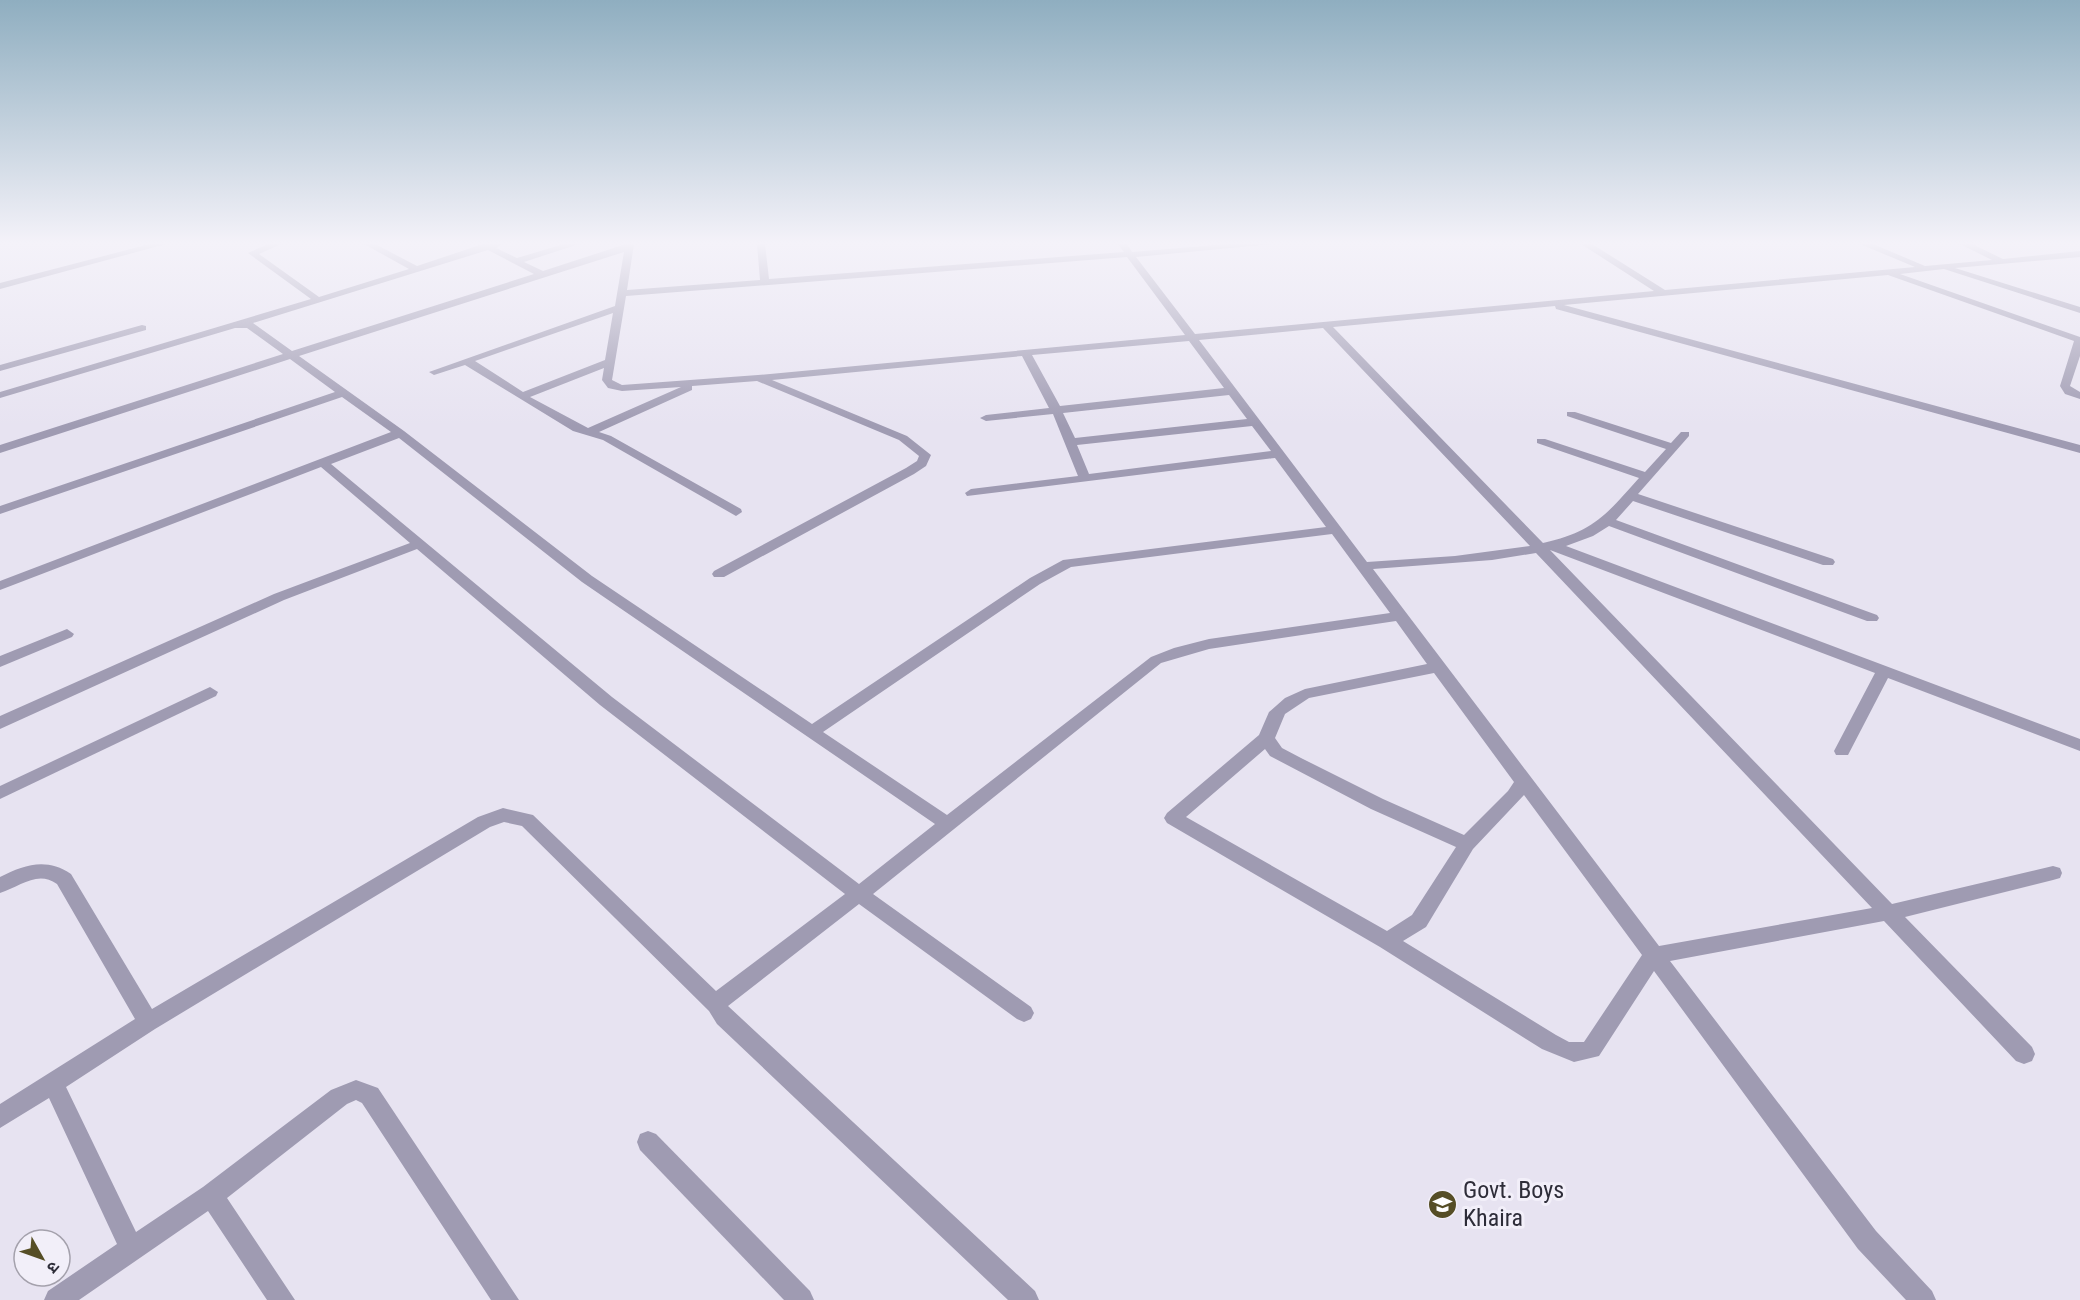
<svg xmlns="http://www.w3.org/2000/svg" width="2080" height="1300" viewBox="0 0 2080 1300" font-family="'Roboto Condensed','Noto Sans Devanagari',sans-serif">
  <rect width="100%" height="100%" fill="#e7e3f1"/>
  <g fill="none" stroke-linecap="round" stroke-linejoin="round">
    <g fill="#9f9bb2" fill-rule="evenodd">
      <polygon points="150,244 166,244 0,289 0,283"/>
      <path d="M268,244h13l-22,10 60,43 90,-28 -45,-25h11l42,22 66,-22h20l-7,4 21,10 47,-14h15l-55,18 19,9 83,-27h8l-7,46 133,-10 -3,-36h8l4,35 355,-27 -6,-8h9l5,8 97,-8h44l-137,13 59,77 459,-43 -73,-47h11l73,46 250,-23 -55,-23h13l52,22 67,-6 -32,-16h12l31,15 77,-8v6l-125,11 125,39v6l-136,-44 -44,5 180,63v19l-10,30 10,6v7l-15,-5 -5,-8 14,-45 -186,-66 -324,30 516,140v8l-524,-144 -1,-3 -222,21 210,216c50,-11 63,-28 96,-65l-102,-35v-4h8l100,33 21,-23 -99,-33v-4h8l96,31 10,-11h8v4l-51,58 195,65 2,3 -2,3h-10l-190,-64 -17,19 261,95 2,3 -2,3h-10l-258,-95 -16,10 -27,10 514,193v12l-192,-73 -40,77h-12l-2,-4 41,-78 -325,-123 342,354 161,-38 7,2 2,5 -2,5 -7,2 -148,37 127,130 3,7 -3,7 -8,3 -8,-3 -132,-140 -214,40 206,270 56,60 4,9h-30l-48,-51 -204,-278 -55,85 -25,6 -32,-13 -162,-102 -213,-124 -3,-5 3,-5 92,-78 10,-23 16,-14 20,-9 122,-25 -31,-43 -187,28 -48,14 -288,231 158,113 3,6 -3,6 -7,3 -7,-3 -158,-115 -131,102 307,285 4,9h-31l-291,-276 -8,-13 -187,-185 -18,-4 -14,5 -335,202 -89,58 70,145 67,-45 128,-97 25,-10 22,8 141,212h-28l-129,-197 -6,-3 -9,4 -120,94 68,102h-28l-59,-89 -129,89h-35l4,-9 69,-47 -68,-146 -49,30v-24l135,-85 -78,-135c-20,-14 -37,3 -57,9v-16c24,-12 46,-20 71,-3l81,135 326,-192 25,-9 30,7 183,176 129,-97 -245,-189 -183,-156 -133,51 -284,129v-13l274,-122 136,-51 -89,-76 -321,123v-9l391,-149 -49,-35 -342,117v-8l335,-114 -45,-33 -290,94v-8l283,-91 -36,-26h-12l-235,70v-6l311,-93 -63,-46zM488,250l46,24 -242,77 -39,-28zM624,252l-9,54 -186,66 5,3 31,-10 108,66 30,9 133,76 6,-4 -1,-3 -130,-73 -12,-4 93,-42v-4l65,-5 142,59 20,16 -2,5 -11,7 -192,103 -2,3 2,3h10l190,-103 12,-8 5,-11 -24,-19 -135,-56 250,-24 27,52 -63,7 -6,3 6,3 67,-7 25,62 -107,13 -6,4 2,3 308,-38 51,69 -263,33 -33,18 -218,146 -220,-148 -188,-145 -105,-75zM1127,257l58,78 -427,40 -136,10 -10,-5 14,-84zM613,313l-8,47 -82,32 -48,-31zM1323,328l207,218 -75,10 -88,6 -168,-222zM1189,341l35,47 -164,18 -28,-51zM604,368l-2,12 6,8 14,3 59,-4 -93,41 -58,-31zM1229,395l18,24 -172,19 -12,-25zM1252,426l19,25 -182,23 -12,-29zM399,438l183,144 353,242 -76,60 -247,-187 -281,-233zM1332,534l58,79 -181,26 -35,9 -23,9 -204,158 -124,-83 217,-148 31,-17zM1536,553l336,355 -213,38 -286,-377 119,-9zM1434,673l80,109 -6,9 -44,44 -81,-36 -82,-41 -19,-10 -7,-10 10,-24 24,-16zM1265,749l5,7 101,53 85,38 -44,68 -25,16 -201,-114zM1524,795l118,160 -58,87h-15l-13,-7 -153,-94 23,-14 47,-78z"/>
      <polygon points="142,325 146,326 146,330 0,371 0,365"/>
      <polygon points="67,629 74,634 72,637 0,667 0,656"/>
      <polygon points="210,687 218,692 216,696 0,799 0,786"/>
      <polygon points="648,1131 656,1134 810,1291 814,1300 784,1300 640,1150 637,1142 640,1134"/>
    </g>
  </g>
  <linearGradient id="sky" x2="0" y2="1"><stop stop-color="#8faec0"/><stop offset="0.57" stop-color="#f4f2f9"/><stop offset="1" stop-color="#f4f2f9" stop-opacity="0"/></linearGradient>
  <rect width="2080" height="426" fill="url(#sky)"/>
  <defs>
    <symbol id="school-disc" viewBox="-11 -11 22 22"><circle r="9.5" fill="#564e26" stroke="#f2eff9"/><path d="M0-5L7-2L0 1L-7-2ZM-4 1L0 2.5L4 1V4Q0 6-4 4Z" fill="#fff"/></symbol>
  </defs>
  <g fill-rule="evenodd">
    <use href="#school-disc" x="1426" y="1188" width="33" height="33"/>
  </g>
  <g text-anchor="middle" stroke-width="6" stroke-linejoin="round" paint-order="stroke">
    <g font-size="24" fill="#2e2d39" stroke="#f2eff9" text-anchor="start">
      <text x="1463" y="1198">Govt. Boys<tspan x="1463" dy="28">Khaira</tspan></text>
    </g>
  </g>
  <g transform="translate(42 1258) rotate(130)"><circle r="28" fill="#f2eff9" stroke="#a4a1ac" stroke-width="1.5"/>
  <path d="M0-4.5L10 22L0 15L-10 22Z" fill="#564e26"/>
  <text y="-9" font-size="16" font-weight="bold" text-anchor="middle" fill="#2e2d39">उ</text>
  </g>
</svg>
